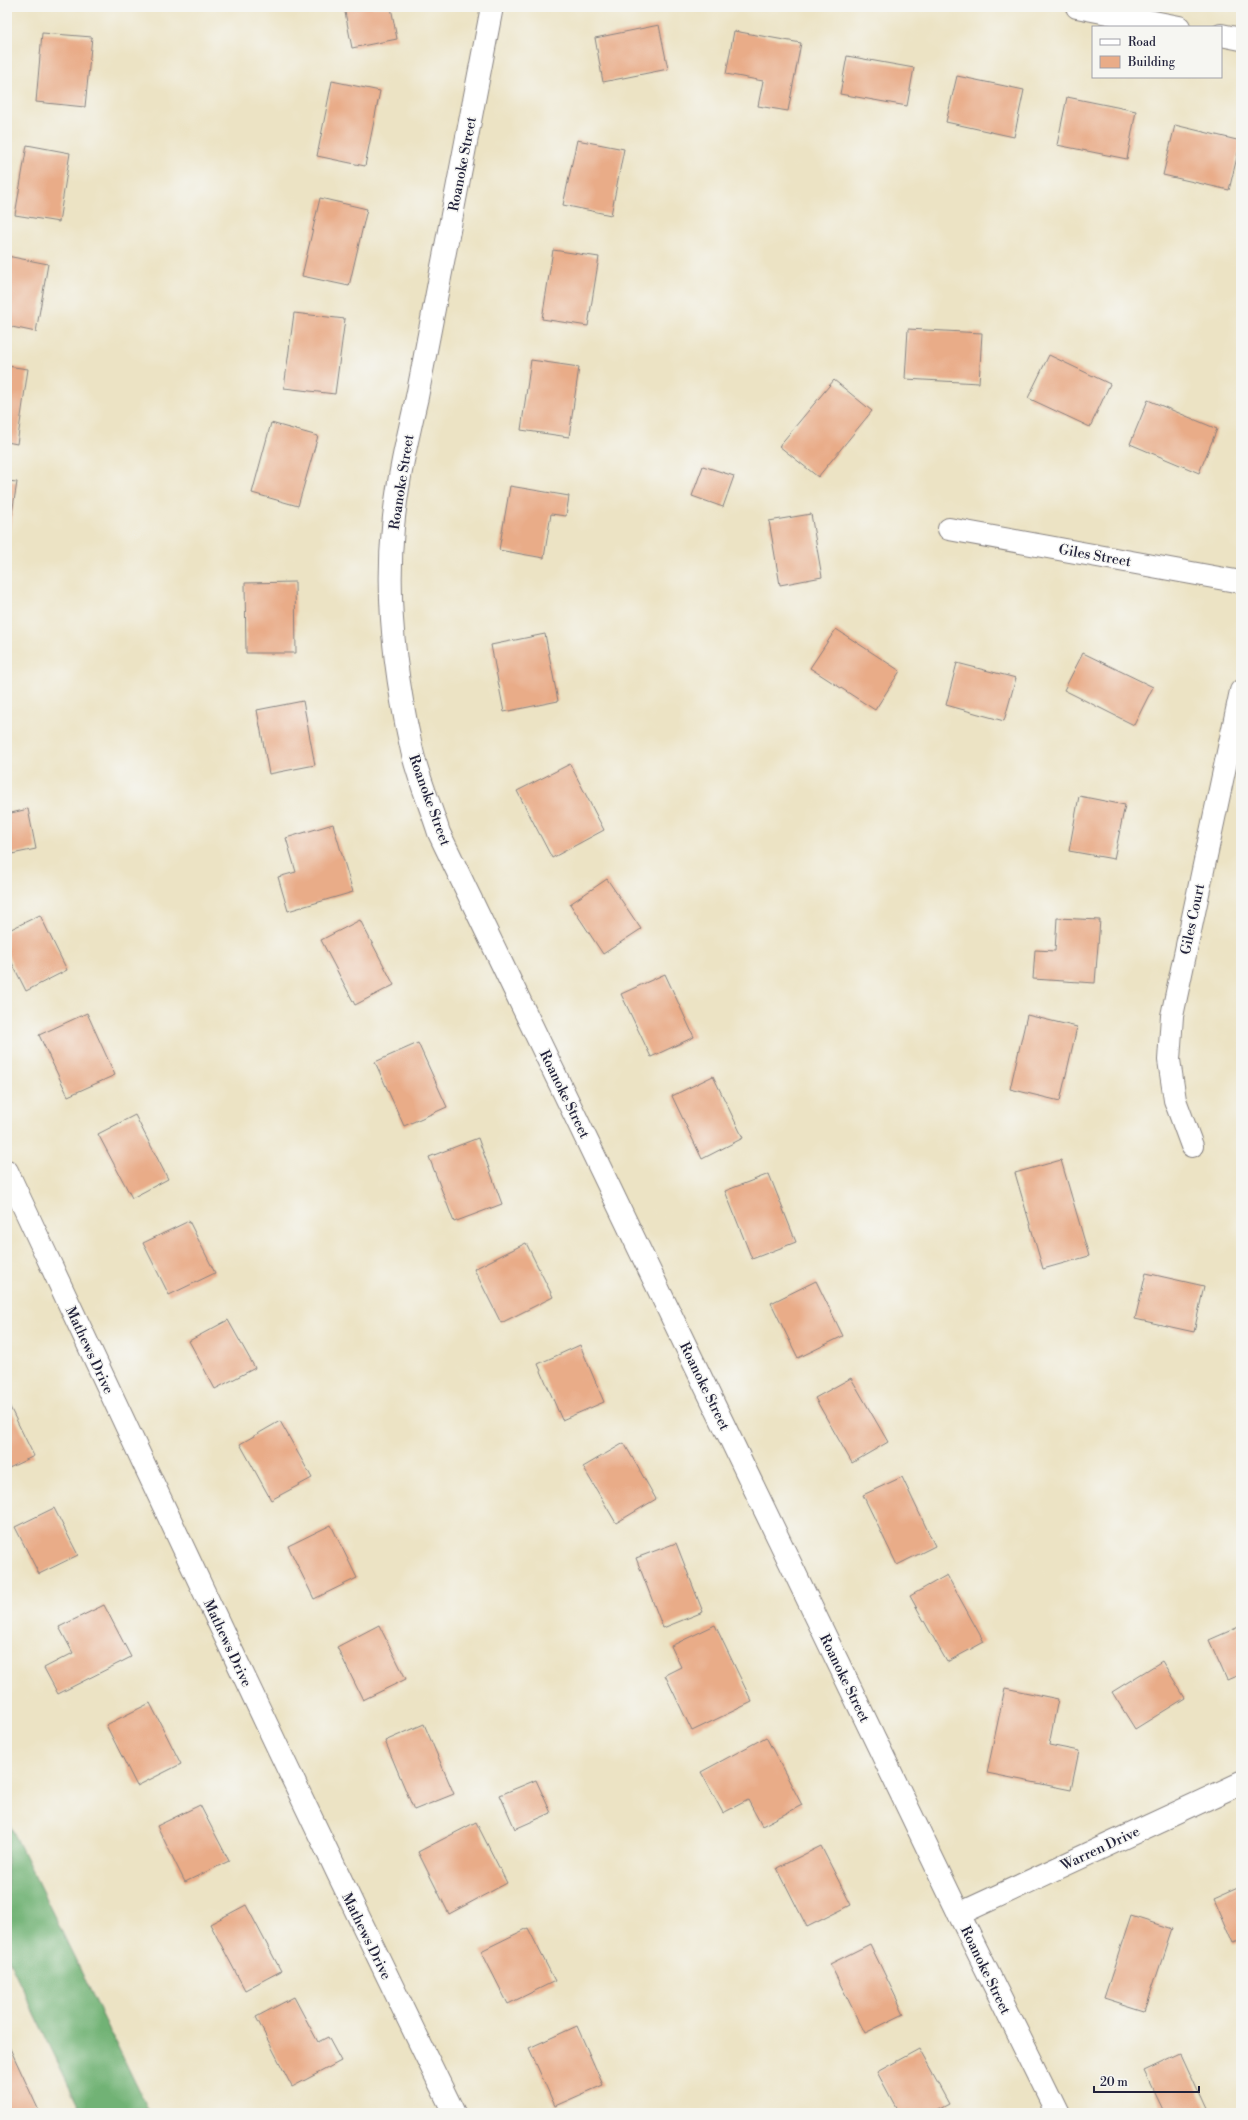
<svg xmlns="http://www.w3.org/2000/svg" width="1248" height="2120" viewBox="0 0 1248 2120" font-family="'Libre Bodoni',serif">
  <rect width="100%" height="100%" fill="#f6f6f2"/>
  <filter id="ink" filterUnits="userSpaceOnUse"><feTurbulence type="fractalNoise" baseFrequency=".025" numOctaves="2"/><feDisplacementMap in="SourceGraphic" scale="8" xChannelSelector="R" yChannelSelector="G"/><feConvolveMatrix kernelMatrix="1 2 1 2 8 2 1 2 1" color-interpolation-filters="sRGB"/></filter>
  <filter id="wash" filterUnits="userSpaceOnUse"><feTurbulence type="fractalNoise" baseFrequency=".012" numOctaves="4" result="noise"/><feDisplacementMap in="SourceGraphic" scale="16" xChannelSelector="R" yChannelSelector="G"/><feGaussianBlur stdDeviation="0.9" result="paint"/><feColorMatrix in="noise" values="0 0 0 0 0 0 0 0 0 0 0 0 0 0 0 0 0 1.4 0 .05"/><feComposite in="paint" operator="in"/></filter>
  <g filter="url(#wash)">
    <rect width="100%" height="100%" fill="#ece3c4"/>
    <polygon fill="#71b274" stroke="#4a6a58" points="7,1819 150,2113 82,2113 7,1956"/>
    <g id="blocks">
      <g fill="#e9ac88">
        <polygon points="344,7 391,7 397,39 352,48"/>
        <polygon points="659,25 668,69 603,82 595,38"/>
        <polygon points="734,31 801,43 788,111 758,106 763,81 726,74"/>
        <polygon points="42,33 92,37 85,107 36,102"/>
        <polygon points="847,56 914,68 907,106 840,94"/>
        <polygon points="957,76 1024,90 1014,137 946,122"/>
        <polygon points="332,81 380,91 365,166 317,156"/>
        <polygon points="1067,97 1136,111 1127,159 1057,145"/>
        <polygon points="1175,125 1241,141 1229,190 1163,175"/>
        <polygon points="577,140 624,149 611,215 563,205"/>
        <polygon points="27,145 70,153 59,222 15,215"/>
        <polygon points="320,198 367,209 349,286 302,276"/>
        <polygon points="553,250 599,257 588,326 542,319"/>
        <polygon points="7,256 48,264 36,332 7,326"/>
        <polygon points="294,313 345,319 335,394 284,388"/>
        <polygon points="908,329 982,333 979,383 905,379"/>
        <polygon points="1049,355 1110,384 1090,427 1028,398"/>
        <polygon points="531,360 579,367 569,437 521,430"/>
        <polygon points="7,366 28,369 17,444 7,442"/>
        <polygon points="834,380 872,411 818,477 779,446"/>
        <polygon points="1148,400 1217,429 1199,473 1130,444"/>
        <polygon points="271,423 318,436 298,506 252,493"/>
        <polygon points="703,466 734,476 723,507 692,496"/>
        <polygon points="7,481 17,482 8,539 7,539"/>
        <polygon points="510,486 569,496 566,516 551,514 544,558 499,550"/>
        <polygon points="811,514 822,577 780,585 769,521"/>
        <polygon points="295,582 296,653 246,653 245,583"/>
        <polygon points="836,629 900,671 875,710 810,668"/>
        <polygon points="545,634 558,701 504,712 491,645"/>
        <polygon points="1083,653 1153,687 1134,725 1064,690"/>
        <polygon points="957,663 1016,678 1004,721 946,705"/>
        <polygon points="303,701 315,765 269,774 257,710"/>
        <polygon points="570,764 604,830 552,858 517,791"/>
        <polygon points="1079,796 1125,805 1114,859 1069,851"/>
        <polygon points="28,809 36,849 7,855 7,814"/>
        <polygon points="333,824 353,892 288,911 278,877 296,872 286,838"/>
        <polygon points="607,879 641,929 603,954 570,904"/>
        <polygon points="40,915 67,970 26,991 7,953 7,931"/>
        <polygon points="1057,918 1100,920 1095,983 1033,979 1035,950 1055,951"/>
        <polygon points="360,920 394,985 355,1005 321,940"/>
        <polygon points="665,974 694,1037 651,1057 621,994"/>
        <polygon points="87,1013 115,1075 68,1096 39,1035"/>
        <polygon points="1027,1015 1077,1027 1060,1101 1010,1089"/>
        <polygon points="418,1043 447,1107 404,1126 375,1062"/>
        <polygon points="713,1076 743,1138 702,1159 672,1096"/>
        <polygon points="135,1115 168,1179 132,1198 98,1134"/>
        <polygon points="478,1138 502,1204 454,1222 429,1157"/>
        <polygon points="1061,1160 1089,1256 1043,1269 1015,1173"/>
        <polygon points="769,1174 796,1242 752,1259 725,1191"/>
        <polygon points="189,1221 215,1273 169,1295 143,1243"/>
        <polygon points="526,1243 553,1297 501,1323 474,1269"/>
        <polygon points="1146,1273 1204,1286 1194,1332 1135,1319"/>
        <polygon points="816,1281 843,1336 798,1358 771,1303"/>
        <polygon points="228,1320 255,1368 215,1389 189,1341"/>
        <polygon points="580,1345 604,1402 562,1420 538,1364"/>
        <polygon points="851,1378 888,1442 852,1463 815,1398"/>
        <polygon points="7,1401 34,1456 7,1469"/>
        <polygon points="280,1421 312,1478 271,1500 240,1444"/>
        <polygon points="624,1443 656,1499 616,1523 583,1467"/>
        <polygon points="902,1477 935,1546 897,1565 863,1495"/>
        <polygon points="54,1508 78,1555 39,1574 15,1527"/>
        <polygon points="331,1525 357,1578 314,1599 288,1546"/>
        <polygon points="676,1543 703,1612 663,1628 636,1558"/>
        <polygon points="947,1575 984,1642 947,1662 910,1596"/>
        <polygon points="104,1605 131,1657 58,1694 44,1668 73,1653 59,1627"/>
        <polygon points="379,1625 406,1679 363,1700 337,1647"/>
        <polygon points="715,1625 752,1702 692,1731 665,1675 681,1667 671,1646"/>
        <polygon points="1241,1626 1241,1674 1227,1680 1209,1640"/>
        <polygon points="1162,1661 1185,1698 1135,1729 1112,1692"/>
        <polygon points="1005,1688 1058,1699 1049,1745 1079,1751 1071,1790 987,1773"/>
        <polygon points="150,1703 181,1764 137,1786 106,1725"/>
        <polygon points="424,1724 454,1794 414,1810 385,1741"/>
        <polygon points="766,1737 802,1805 762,1826 748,1800 723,1813 701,1772"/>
        <polygon points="536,1780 551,1813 515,1829 500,1795"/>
        <polygon points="200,1805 229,1861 185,1882 157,1826"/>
        <polygon points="476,1822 507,1883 449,1914 418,1852"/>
        <polygon points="821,1846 851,1905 807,1927 777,1868"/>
        <polygon points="1241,1886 1241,1941 1234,1944 1214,1898"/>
        <polygon points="246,1905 281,1971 245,1990 210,1924"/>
        <polygon points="1131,1916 1172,1929 1145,2011 1104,1998"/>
        <polygon points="528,1928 555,1981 508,2004 481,1951"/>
        <polygon points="870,1944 904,2014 865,2033 830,1964"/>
        <polygon points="294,1997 318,2042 328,2037 341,2061 292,2087 256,2017"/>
        <polygon points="577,2026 603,2085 555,2106 529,2048"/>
        <polygon points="7,2042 40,2113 7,2113"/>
        <polygon points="919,2049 949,2104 932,2113 899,2113 877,2072"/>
        <polygon points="1180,2054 1207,2113 1164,2113 1144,2071"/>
      </g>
    </g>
  </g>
  <g filter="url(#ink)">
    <use href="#blocks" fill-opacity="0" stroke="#878280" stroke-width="1"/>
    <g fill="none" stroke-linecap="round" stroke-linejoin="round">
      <defs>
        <g id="minor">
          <path d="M492,7l-75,390c-10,43 -20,86 -24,130 -7,74 2,148 18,219 6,30 19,58 28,87l520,1081 98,199"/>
          <polyline points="1077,7 1179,27"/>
          <polyline points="1221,35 1241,39"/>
          <polyline points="949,529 1241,582"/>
          <polyline points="1192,1146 1175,1100 1169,1060 1172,1016 1241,691"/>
          <path d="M7,1171c147,315 294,630 447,942"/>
          <polyline points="959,1914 1241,1783"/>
        </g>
      </defs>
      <use href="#minor" stroke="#878280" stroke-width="24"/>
      <use href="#minor" stroke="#fff" stroke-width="22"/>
    </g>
  </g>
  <g text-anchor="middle" stroke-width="3" stroke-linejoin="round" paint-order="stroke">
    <g font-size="14" fill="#22223b" stroke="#f6f6f2">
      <text transform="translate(462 164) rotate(-79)" y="5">Roanoke Street</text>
      <text transform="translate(401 482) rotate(-81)" y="5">Roanoke Street</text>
      <text transform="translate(1095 555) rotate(10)" y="5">Giles Street</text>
      <text transform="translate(430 800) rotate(70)" y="5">Roanoke Street</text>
      <text transform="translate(1192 919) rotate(-78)" y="5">Giles Court</text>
      <text transform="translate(565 1094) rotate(64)" y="5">Roanoke Street</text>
      <text transform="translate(90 1350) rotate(65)" y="5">Mathews Drive</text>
      <text transform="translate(705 1386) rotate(64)" y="5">Roanoke Street</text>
      <text transform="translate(228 1643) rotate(65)" y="5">Mathews Drive</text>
      <text transform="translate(845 1678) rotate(64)" y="5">Roanoke Street</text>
      <text transform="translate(1100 1848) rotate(-25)" y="5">Warren Drive</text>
      <text transform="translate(367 1936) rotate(64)" y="5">Mathews Drive</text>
      <text transform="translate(986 1970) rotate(64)" y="5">Roanoke Street</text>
    </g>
  </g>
  <rect width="1248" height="2120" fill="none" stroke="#f6f6f2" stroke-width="24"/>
  <rect x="1092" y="26" width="130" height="52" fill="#f6f6f2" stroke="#a1a1a9"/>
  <rect x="1100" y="39" width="20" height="6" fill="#ffffff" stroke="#a1a1a9"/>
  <text x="1128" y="46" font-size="12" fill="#22223b">Road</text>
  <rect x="1100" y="56" width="20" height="12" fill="#e9ac88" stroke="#a1a1a9"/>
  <text x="1128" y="66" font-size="12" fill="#22223b">Building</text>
  <path d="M1094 2086v6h105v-6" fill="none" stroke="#22223b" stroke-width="2"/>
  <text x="1100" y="2086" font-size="12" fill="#22223b" stroke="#f6f6f2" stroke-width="3" paint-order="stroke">20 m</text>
</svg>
